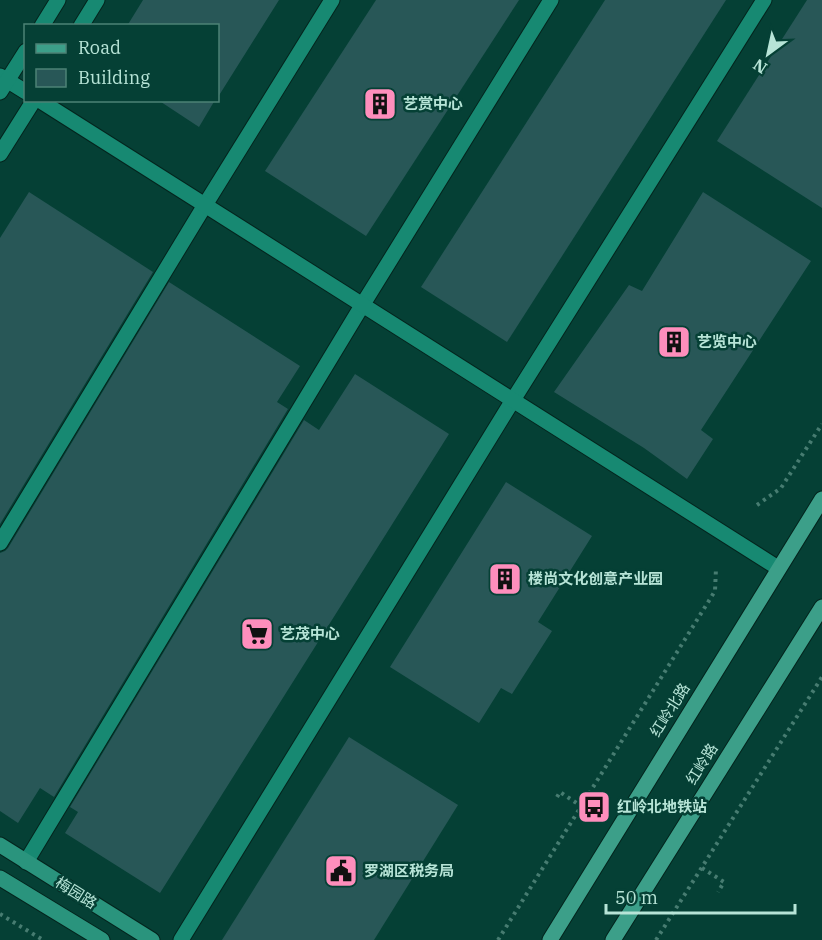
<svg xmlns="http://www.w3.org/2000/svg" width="822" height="940" viewBox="0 0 822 940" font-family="'IBM Plex Serif','Noto Sans SC',serif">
  <rect width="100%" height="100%" fill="#054035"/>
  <g fill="#285757">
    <polygon points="143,0 279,0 218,97 218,26 127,26"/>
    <polygon points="376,0 519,0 366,236 265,171"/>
    <polygon points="605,0 726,0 507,342 421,287"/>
    <polygon points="807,0 822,0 822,208 717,141"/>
    <polygon points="158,100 215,100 199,127"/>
    <polygon points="29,192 153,272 0,524 0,238"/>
    <polygon points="703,192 811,261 701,430 713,439 687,479 644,448 554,392 629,285 642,291"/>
    <polygon points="169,282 300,366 277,402 288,409 54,797 40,788 18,823 0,811 0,553 5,551 8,548"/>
    <polygon points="355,374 449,434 160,893 65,833 78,812 70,807 304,420 319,430"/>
    <polygon points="506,482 592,536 538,622 552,631 512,694 501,688 479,723 390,667"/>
    <polygon points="349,737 458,805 374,940 222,940"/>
  </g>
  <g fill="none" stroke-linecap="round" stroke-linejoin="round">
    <defs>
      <g id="minor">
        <polyline points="0,543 205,205 332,0"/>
        <polyline points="26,862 363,304 551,0"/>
        <polyline points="181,940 513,400 764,0"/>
      </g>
      <g id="tertiary">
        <polyline points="42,26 58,0"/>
        <polyline points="81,26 97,0"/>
        <polyline points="0,76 26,92"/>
        <polyline points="0,92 26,51"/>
        <polyline points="39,100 778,568"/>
        <polyline points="0,154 34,100"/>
      </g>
      <g id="secondary">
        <polyline points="0,845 152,940"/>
        <polyline points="0,878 102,940"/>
      </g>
      <g id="primary">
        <polyline points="550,940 822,499"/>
        <polyline points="613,940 822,607"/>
      </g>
    </defs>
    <use href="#minor" stroke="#04241d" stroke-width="17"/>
    <use href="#tertiary" stroke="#04241d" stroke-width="17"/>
    <use href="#secondary" stroke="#04241d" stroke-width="17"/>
    <use href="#primary" stroke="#04241d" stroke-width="17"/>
    <g stroke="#477c71" stroke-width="4" stroke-dasharray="3 4.5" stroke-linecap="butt">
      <polyline points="757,505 781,488 822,424"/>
      <polyline points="557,797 560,792 581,806"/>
      <polyline points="702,868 724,882 718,892"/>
      <polyline points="0,914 43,940"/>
      <polyline points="498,940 715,591 716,568"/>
      <polyline points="656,940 822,677"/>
    </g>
    <use href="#minor" stroke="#178972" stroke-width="15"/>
    <use href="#tertiary" stroke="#178972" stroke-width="15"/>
    <use href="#secondary" stroke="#2a947d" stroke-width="15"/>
    <use href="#primary" stroke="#3c9f89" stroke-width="15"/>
  </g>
  <defs>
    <symbol id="building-square" viewBox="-11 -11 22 22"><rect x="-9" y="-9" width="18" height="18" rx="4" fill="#fe8ebc" stroke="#054035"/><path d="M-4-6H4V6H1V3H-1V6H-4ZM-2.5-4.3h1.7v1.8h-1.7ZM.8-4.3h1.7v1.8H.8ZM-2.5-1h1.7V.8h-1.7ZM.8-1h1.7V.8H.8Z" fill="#111"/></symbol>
    <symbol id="supermarket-square" viewBox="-11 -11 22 22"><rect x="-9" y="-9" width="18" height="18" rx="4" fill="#fe8ebc" stroke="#054035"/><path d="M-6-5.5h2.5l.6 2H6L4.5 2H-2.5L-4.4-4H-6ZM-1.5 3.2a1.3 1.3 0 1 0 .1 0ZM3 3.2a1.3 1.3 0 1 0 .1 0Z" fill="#111"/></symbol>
    <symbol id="bus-square" viewBox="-11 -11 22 22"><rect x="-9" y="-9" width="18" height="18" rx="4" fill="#fe8ebc" stroke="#054035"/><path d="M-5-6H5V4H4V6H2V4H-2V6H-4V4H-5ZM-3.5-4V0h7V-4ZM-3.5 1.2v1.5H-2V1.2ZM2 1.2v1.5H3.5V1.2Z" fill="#111"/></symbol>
    <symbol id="civic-square" viewBox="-11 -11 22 22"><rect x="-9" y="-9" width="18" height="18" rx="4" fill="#fe8ebc" stroke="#054035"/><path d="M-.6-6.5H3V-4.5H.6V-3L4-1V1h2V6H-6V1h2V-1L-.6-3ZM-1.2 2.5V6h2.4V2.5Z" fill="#111"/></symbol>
  </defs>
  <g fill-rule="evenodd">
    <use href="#building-square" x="361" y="85" width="38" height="38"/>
    <use href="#building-square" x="655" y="323" width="38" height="38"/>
    <use href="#building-square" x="486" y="560" width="38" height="38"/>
    <use href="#supermarket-square" x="238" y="615" width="38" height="38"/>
    <use href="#bus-square" x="575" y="788" width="38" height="38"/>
    <use href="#civic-square" x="322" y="852" width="38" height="38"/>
  </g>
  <g text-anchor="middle" stroke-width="5" stroke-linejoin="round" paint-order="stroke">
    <g font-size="15" font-weight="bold" fill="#b7e4d7" stroke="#054035" text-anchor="start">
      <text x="403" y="109">艺赏中心</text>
      <text x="697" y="347">艺览中心</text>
      <text x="528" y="584">楼尚文化创意产业园</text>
      <text x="280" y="639">艺茂中心</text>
      <text x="617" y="812">红岭北地铁站</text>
      <text x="364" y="876">罗湖区税务局</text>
    </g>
    <g font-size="15" fill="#b7e4d7" stroke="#054035">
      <text transform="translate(670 710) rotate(-58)" y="5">红岭北路</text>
      <text transform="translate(702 764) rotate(-58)" y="5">红岭路</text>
      <text transform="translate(76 893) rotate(32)" y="5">梅园路</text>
    </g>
  </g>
  <rect x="24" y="24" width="195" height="78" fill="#054035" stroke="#4c8276" stroke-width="1.5"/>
  <rect x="36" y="44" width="30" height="9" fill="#3c9f89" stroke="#4c8276" stroke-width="1.5"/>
  <text x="78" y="54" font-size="18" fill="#b7e4d7">Road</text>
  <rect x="36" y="69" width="30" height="18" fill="#285757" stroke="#4c8276" stroke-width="1.5"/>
  <text x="78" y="84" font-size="18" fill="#b7e4d7">Building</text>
  <g transform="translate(768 54) rotate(213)" stroke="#054035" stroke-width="4.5" paint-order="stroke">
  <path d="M0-4.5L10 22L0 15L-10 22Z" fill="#b7e4d7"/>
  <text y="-9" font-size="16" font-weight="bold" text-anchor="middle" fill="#b7e4d7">N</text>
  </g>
  <path d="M606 904v9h189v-9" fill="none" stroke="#b7e4d7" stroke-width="3"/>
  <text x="615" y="904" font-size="18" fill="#b7e4d7" stroke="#054035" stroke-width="4.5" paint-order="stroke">50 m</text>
</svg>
